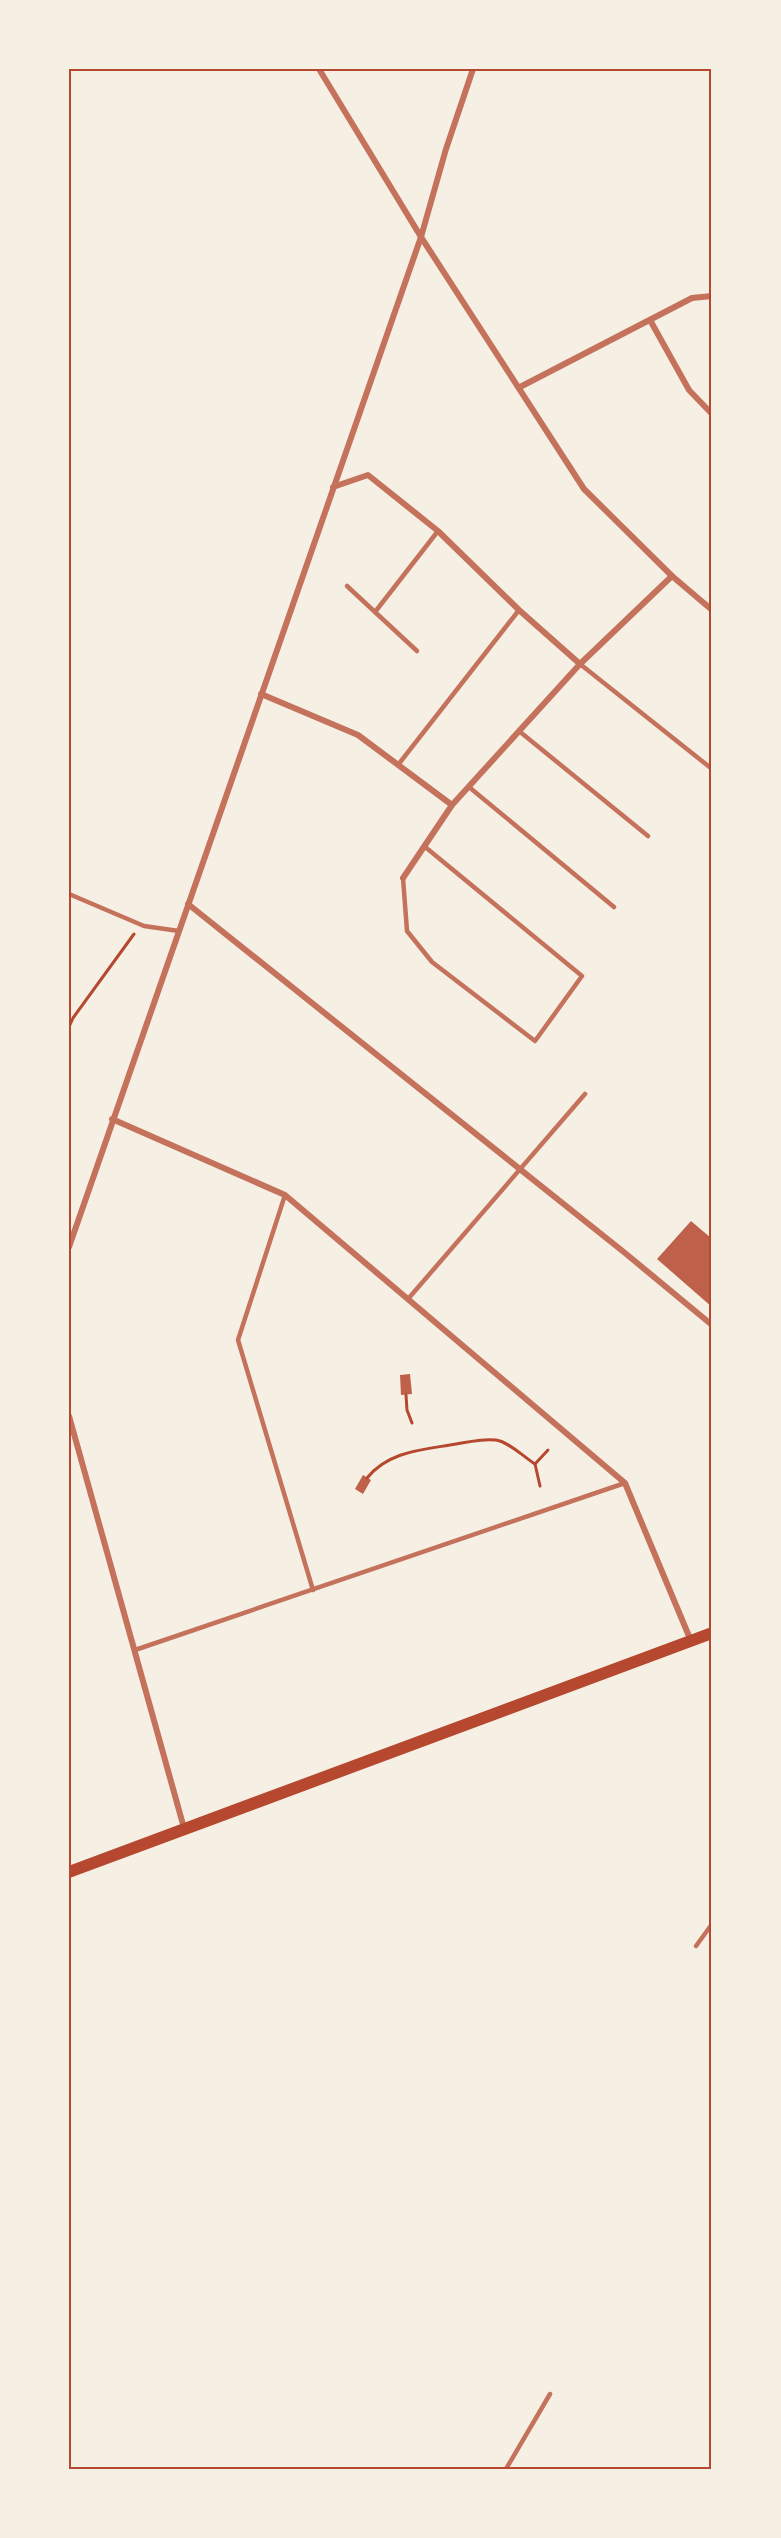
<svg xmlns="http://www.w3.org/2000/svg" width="781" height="2538" viewBox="0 0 781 2538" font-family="'Sofia Sans Condensed',sans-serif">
  <rect width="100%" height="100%" fill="#f6efe4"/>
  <g fill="#bf614a">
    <polygon points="691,1221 711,1238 712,1236 712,1307 657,1259"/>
    <polygon points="410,1374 412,1394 401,1395 400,1375"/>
    <polygon points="363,1475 371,1480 363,1494 355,1489"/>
  </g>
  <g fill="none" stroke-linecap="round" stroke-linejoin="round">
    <g stroke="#b5482f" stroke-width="3">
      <polyline points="69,1027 73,1018 134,934"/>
      <polyline points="406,1395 407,1410 412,1423"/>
      <path d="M367,1478c21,-26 53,-28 83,-33 16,-2 30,-7 46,-5 13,2 28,17 39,24"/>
      <polyline points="540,1486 535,1464 548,1450"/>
    </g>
    <g stroke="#c5725c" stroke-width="4.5">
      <polyline points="347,586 417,651"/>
      <polyline points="375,612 438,531"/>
      <polyline points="580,664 712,769"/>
      <polyline points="519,731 648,836"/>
      <polyline points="398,765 519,610"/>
      <polyline points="469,787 614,907"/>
      <polyline points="403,878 407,931 432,962 535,1041 582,976 424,846"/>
      <polyline points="69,894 144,926 179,931"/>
      <polyline points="285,1195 238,1340 313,1590"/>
      <polyline points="408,1299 585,1094"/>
      <polyline points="135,1650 625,1483"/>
      <polyline points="696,1946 712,1924"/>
      <polyline points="506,2469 550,2394"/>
    </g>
    <g stroke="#c5725c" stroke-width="6">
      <polyline points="319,69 421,237 584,489 672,576 712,610"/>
      <polyline points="650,320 689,390 712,414"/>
      <polyline points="520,387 692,298 712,296"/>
      <polyline points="333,487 368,475 438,531 519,610 580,664"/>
      <polyline points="261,694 358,735 452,805"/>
      <polyline points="403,878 452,805 580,664 672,576"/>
      <polyline points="188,904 625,1253 712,1325"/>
      <polyline points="112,1119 285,1195 625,1483 691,1641"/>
      <polyline points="69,1247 421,237 446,149 473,69"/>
      <polyline points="69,1416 184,1828"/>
    </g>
    <polyline stroke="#b5482f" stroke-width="12" points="69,1872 712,1633"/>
  </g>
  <rect width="781" height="2538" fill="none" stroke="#f6efe4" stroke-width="141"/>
  <rect x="70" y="70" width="640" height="2398" fill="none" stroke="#b5482f" stroke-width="2"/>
</svg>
